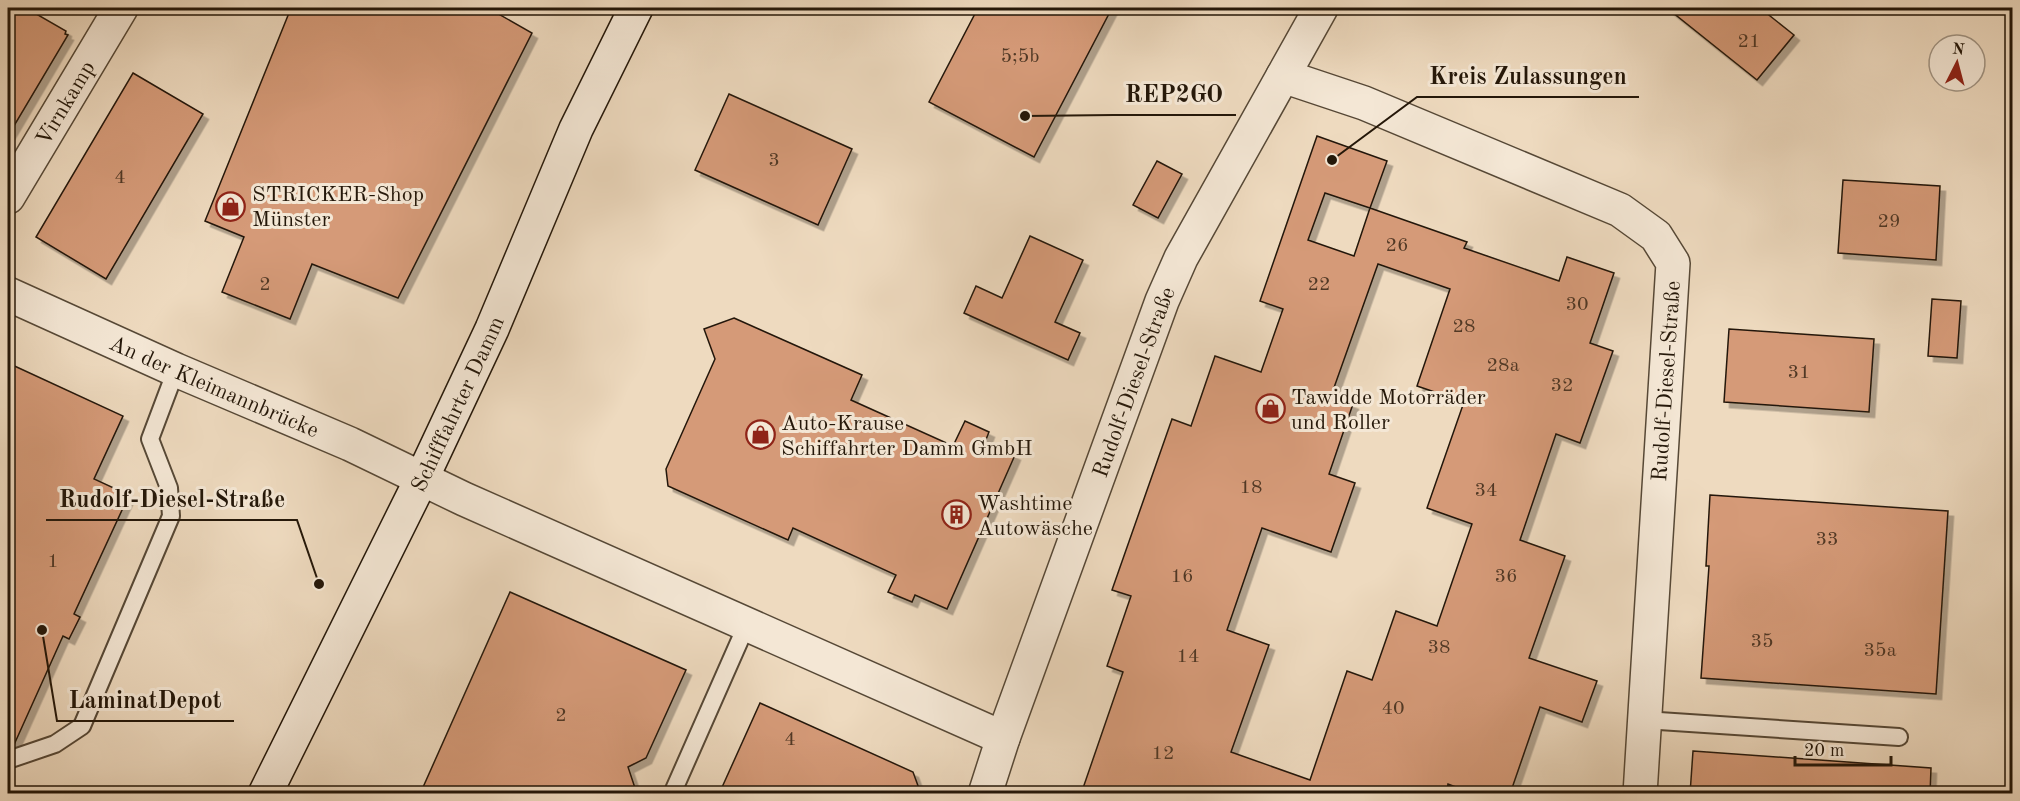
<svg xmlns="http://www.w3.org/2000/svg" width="2020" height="801" viewBox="0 0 2020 801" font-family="'Old Standard TT',serif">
  <defs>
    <filter id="shadow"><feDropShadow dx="5.5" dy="5.5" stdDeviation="0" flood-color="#0004"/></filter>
  </defs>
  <rect width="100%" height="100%" fill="#eedabf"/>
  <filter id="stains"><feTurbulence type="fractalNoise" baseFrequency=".00333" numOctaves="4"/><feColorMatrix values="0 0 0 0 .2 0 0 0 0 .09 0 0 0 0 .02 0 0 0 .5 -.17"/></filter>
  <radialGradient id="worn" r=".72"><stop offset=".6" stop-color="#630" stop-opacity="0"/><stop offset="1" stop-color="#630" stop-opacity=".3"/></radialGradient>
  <g fill="#d59a78" stroke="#241709" stroke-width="1.5" fill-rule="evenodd" filter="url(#shadow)">
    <polygon points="8,8 26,8 66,31 65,34 68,35 8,136"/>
    <polygon points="291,8 488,8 532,33 398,298 312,264 290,319 222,292 244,237 205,221"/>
    <polygon points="978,8 1112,8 1034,157 929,102"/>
    <polygon points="1667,8 1760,8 1794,35 1757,80"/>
    <polygon points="133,73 203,114 106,279 36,237"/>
    <polygon points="729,94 852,149 818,225 695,170"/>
    <path d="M1317,136l70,25 -17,47 97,34 -3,6 95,33 8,-24 47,16 -24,70 23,8 -33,92 -24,-9 -36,106 45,16 -36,102 68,23 -15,41 -42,-15 -30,87h-36l-26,-10 -2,10h-365l42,-122 -16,-6 24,-70 -19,-6 60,-171 19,7 24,-70 46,16 22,-63 -23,-8zM1325,193l45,15 -16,48 -46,-16zM1378,264l72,25 -33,97 47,16 -37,106 45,16 -35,102 -41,-15 -24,69 -25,-9 -37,109 -79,-28 38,-107 -42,-15 35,-102 69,24 24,-69 -26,-9 24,-70 -22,-8z"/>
    <polygon points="1157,161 1182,174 1158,218 1133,205"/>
    <polygon points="1843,180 1940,186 1936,260 1838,253"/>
    <polygon points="1030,236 1083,260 1055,322 1080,333 1068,360 964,313 976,286 1002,298"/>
    <polygon points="1932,299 1961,301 1957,358 1928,356"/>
    <polygon points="734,318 862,375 851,400 953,446 965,421 989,432 985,442 1015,455 947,609 915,595 912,602 888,592 896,575 793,528 788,540 668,486 666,469 715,359 704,329"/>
    <polygon points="1729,329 1874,339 1869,412 1724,402"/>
    <polygon points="8,363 123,416 94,479 129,495 74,614 80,617 69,639 63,636 13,747 8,749"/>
    <polygon points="1710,495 1948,511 1936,694 1701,678 1709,566 1706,566"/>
    <polygon points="510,592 686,670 646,758 628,767 637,794 420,794"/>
    <polygon points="760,703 913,772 921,794 719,794"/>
    <polygon points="1693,751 1931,768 1930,794 1690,794"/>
  </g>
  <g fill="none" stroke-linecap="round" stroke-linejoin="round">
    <defs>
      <g id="service">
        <polyline points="1644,720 1899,737"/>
        <polyline points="8,760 55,744 82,726 171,516 169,488 150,439 176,370"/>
        <polyline points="672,794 747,624"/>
      </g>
      <g id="minor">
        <polyline points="1283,76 1364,103 1620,210 1656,236 1673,263 1640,794"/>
        <path id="s1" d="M8,197l113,-189"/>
        <path id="s2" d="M8,294l168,76 174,74 114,55 539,239"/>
        <path id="s3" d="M985,794l18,-56 159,-437 19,-43 140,-250"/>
      </g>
      <g id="secondary">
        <path id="s4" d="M265,794l157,-316 70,-149 84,-200 60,-121"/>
      </g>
    </defs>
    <use href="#service" stroke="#564836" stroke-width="20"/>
    <use href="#minor" stroke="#564836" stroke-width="36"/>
    <use href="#secondary" stroke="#241709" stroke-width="36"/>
    <use href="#service" stroke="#f4e7d5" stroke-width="16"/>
    <use href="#minor" stroke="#f4e7d5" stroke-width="33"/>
    <use href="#secondary" stroke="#f4e7d5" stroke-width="33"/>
  </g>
  <defs>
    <symbol id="shop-ring" viewBox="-11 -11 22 22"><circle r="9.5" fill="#f4e7d5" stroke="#8f2418" stroke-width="1.5"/><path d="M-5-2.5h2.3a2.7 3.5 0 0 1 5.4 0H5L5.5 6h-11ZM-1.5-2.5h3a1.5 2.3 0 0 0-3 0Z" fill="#8f2418"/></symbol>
    <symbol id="building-ring" viewBox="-11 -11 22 22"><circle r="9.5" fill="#f4e7d5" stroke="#8f2418" stroke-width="1.5"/><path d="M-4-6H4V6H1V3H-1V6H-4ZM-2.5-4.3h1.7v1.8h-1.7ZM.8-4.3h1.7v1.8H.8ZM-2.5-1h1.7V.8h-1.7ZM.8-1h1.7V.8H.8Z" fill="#8f2418"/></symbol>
  </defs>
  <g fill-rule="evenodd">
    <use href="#shop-ring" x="214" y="190" width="33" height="33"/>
    <use href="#shop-ring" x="1254" y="392" width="33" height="33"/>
    <use href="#shop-ring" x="744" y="418" width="33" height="33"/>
    <use href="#building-ring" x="940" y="498" width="33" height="33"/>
  </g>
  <g text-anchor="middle" stroke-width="6" stroke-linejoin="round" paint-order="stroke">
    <g font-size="20" fill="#503825">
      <text x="1749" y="47">21</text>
      <text x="1020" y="62">5;5b</text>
      <text x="774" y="166">3</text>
      <text x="120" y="183">4</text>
      <text x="1889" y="227">29</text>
      <text x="1397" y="251">26</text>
      <text x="265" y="290">2</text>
      <text x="1319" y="290">22</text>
      <text x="1577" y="310">30</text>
      <text x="1464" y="332">28</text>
      <text x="1503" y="371">28a</text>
      <text x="1799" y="378">31</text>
      <text x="1562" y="391">32</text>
      <text x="1251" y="493">18</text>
      <text x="1486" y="496">34</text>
      <text x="1827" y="545">33</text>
      <text x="53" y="567">1</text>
      <text x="1182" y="582">16</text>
      <text x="1506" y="582">36</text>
      <text x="1762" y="647">35</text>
      <text x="1439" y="653">38</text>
      <text x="1880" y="656">35a</text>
      <text x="1188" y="662">14</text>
      <text x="1393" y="714">40</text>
      <text x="561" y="721">2</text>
      <text x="790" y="745">4</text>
      <text x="1163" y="759">12</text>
    </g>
    <g font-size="22" fill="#241709" stroke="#f4e7d5">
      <text dy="8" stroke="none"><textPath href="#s1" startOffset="110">Virnkamp</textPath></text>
      <text transform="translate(1665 381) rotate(-86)" y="8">Rudolf-Diesel-Straße</text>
      <text dy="8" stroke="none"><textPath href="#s3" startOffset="438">Rudolf-Diesel-Straße</textPath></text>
      <text dy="8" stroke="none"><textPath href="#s2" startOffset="226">An der Kleimannbrücke</textPath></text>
      <text dy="8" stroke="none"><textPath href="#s4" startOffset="435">Schifffahrter Damm</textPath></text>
    </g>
    <g font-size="22" fill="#241709" stroke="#f4e7d5" text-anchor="start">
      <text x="252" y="201">STRICKER-Shop<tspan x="252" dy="25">Münster</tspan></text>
      <text x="1291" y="404">Tawidde Motorräder<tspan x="1291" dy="25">und Roller</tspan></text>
      <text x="781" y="430">Auto-Krause<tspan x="781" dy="25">Schiffahrter Damm GmbH</tspan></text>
      <text x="977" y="510">Washtime<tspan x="977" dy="25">Autowäsche</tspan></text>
    </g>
  </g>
  <path fill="none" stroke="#241709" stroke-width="2" d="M1332 160L1417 97H1639M1025 116L1113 115H1236M319 584L297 520H46M42 630L57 721H234"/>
  <g fill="#241709" stroke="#f4e7d5" stroke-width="2">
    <circle cx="1332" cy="160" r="6"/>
    <circle cx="1025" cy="116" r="6"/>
    <circle cx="319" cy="584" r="6"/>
    <circle cx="42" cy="630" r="6"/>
  </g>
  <g font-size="24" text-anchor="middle" font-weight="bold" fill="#241709" stroke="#f4e7d5" stroke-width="6" stroke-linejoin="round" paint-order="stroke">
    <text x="1528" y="84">Kreis Zulassungen</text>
    <text x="1174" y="102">REP2GO</text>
    <text x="172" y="507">Rudolf-Diesel-Straße</text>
    <text x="145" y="708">LaminatDepot</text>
  </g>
  <rect width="2020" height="801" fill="none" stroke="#eedabf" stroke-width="30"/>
  <rect x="9" y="9" width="2002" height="783" fill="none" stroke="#241709" stroke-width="3"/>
  <rect x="15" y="15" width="1990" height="771" fill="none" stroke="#241709" stroke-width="1.5"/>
  <g transform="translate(1957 63) rotate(6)"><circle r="28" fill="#f4e7d5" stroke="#a19483" stroke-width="1.5"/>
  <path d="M0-4.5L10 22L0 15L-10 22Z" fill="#8f2418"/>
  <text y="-9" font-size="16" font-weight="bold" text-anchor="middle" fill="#241709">N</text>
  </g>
  <path d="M1795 756v9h96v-9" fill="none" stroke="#241709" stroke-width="3"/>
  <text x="1804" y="756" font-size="18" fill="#241709" stroke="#f4e7d5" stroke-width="4.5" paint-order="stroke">20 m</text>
  <rect width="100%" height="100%" filter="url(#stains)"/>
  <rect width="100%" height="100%" fill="url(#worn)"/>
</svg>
